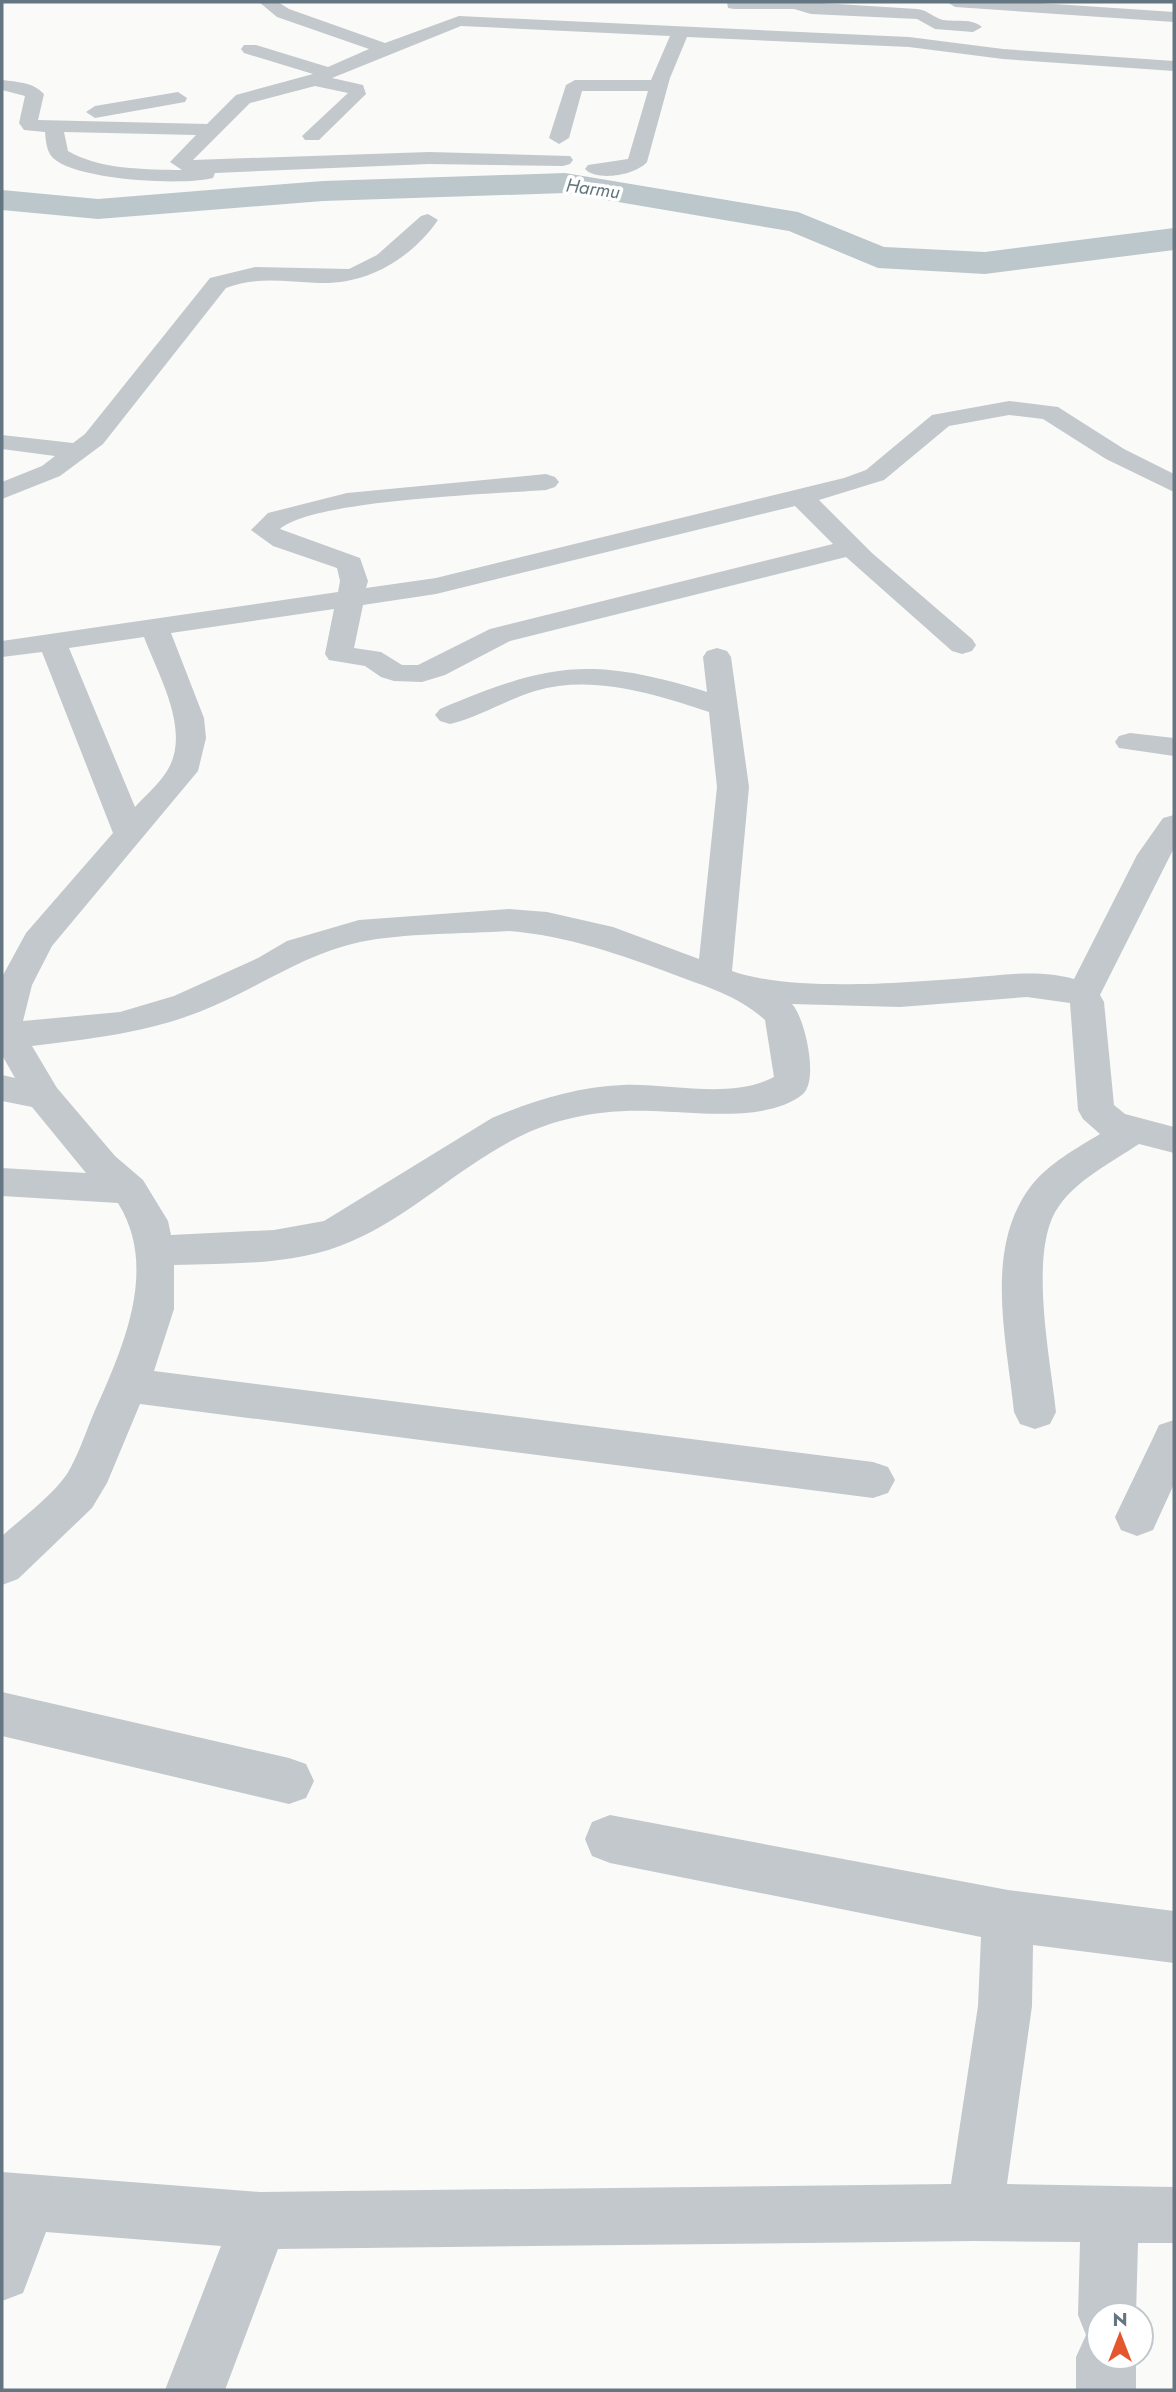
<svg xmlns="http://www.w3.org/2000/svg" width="1176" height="2392" viewBox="0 0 1176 2392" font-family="Jost,sans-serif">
  <rect width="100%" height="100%" fill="#fafaf8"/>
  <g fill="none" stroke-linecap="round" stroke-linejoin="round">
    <polygon fill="#bbc7cb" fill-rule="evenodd" points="565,173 798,212 884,247 985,252 1174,228 1174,250 985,274 878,268 789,231 565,193 323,201 98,219 2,210 2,190 98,199 323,181"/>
    <g fill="#c3c8cc" fill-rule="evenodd">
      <path d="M259,2h19l11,7 96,34 74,-27 450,21 94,12 171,12v10l-171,-12 -94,-12 -222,-10 -17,41 -23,84c-11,13 -50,20 -62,7l3,-4 40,-6 20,-68h-66l-13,47 -10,6 -10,-6 17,-53 9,-5h76l19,-44 -209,-10 -129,52 31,7 3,9 -47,46h-14l-3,-4 46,-43 -33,-7 -65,17 -57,57 236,-8 141,4 3,4 -3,4 -7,2 -134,-2 -214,9 -2,5c-30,8 -138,2 -160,-20 -7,-7 -7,-17 -8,-26l-21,-2 -5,-7 6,-27 -23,-6v-10c15,2 31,2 42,14l-6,26 169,4 29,-29 77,-21 -69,-21 -3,-4 3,-4h12l72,22 41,-18 -92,-32zM64,132l132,3 -26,27 12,8h-7c-35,-1 -76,-1 -107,-19z"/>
      <path d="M727,2h79l111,7c11,1 17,9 26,11 13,2 29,-2 39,7l-9,5 -38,-3 -18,-10 -106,-5 -17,-5h-60l-6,-1z"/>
      <polygon points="947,2 1025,2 1174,12 1174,22 955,7"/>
      <polygon points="178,92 187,98 185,102 95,118 86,112 95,106"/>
      <path d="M428,214l10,6c-28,40 -72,65 -120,63 -32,-1 -62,-7 -92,5l-123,156 -43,32 -58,23v-17l40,-16 13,-10 -53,-7v-14l71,8 12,-9 125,-156 45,-11 94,2 28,-14 44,-39z"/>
      <path d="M1009,401l49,6 66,42 50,25v18l-68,-33 -63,-40 -34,-4 -60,11 -65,54 -65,20 53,53 100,86 4,6 -4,6 -10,3 -10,-3 -106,-94 -336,84 -65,34 -23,7 -28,-1 -13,-4 -16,-11 -36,-6 -4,-6 9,-45 -163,24 33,85 2,20 -8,33 -146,175 -20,39 -9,36 97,-9 54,-16 84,-38 29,-17 72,-21 150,-11 38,3 66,15 86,32 18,-172 -8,-75c-55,-18 -116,-38 -174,-21 -29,9 -56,26 -85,33l-10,-3 -5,-6 5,-6c109,-46 151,-53 267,-17l-4,-35 4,-6 10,-3 10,3 4,6 18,130 -17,184c59,21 170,12 235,7 35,-3 73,-9 107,1l63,-124 26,-37 11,-3v33l-74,147 4,7 10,103 11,9 49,13v26l-35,-9c-27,18 -61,35 -80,62 -32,43 -8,155 -3,206l-6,12 -15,5 -15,-5 -6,-12c-7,-72 -31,-163 17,-226 18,-23 46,-38 69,-52l-17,-15 -5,-9 -8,-107 -43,-6 -127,10 -108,-3c13,14 27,76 11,90 -36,29 -108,18 -151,17 -28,-1 -57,1 -84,8 -83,19 -140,89 -216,122 -55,25 -119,22 -178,24v44l-20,62 719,91 15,5 7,13 -7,13 -15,5 -733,-94 -33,79 -15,25 -74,71 -16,6v-49c21,-19 49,-39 65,-62 11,-18 18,-40 26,-59 28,-63 67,-145 25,-212l-116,-7v-28l84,5 -54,-66 -30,-6v-26l13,3 -13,-23v-78l24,-44 87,-100 -71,-181 -40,5v-16l336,-49 2,-11 -3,-13 -64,-22 -22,-16 17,-17 79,-20 199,-19 9,3 4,5 -4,5 -9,3c-51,4 -234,10 -266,39l80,29 8,23 -2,7 70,-10 408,-100 22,-8 66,-55zM795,506l38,38 -343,85 -72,36h-16l-21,-13 -27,-4 9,-43 73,-11zM144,637c14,38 48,94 23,134 -8,13 -22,25 -32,36l-66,-159zM509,931c59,5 110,23 166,44 34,13 62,20 90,45l9,57c-43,23 -104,6 -151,8 -46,2 -89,15 -131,33l-168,103 -50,9 -103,5 -3,-14 -25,-41 -28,-24 -58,-68 -25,-42c58,-7 113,-13 167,-34 54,-21 104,-58 161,-70 43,-9 104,-8 149,-11z"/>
      <polygon points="1130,733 1174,738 1174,756 1119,748 1115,742 1119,736"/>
      <polygon points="1174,1420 1174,1484 1153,1530 1137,1536 1121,1530 1115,1517 1153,1438 1159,1425"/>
      <polygon points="2,1692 289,1758 306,1764 314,1781 306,1798 289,1804 2,1736"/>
      <polygon points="610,1815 1008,1890 1174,1911 1174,1963 1033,1945 1032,2006 1007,2184 1174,2187 1174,2243 1138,2243 1136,2315 1099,2315 1099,2357 1136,2357 1136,2390 1076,2390 1076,2357 1086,2335 1078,2315 1080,2242 975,2241 278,2249 225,2390 165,2390 221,2246 46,2232 23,2293 2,2301 2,2172 260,2192 951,2184 978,2006 981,1937 610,1863 592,1856 585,1839 592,1822"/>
    </g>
  </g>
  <g text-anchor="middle" stroke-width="7" stroke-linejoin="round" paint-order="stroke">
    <g font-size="19" font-style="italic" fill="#60757c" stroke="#fff">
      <text transform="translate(593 188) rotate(8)" y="7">Harmu</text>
    </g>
  </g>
  <rect width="1176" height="2392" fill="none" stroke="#657683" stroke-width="7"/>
  <g transform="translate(1120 2336)"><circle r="33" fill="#ffffff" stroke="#c1c8cd" stroke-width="2"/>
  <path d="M0-5L12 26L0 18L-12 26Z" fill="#e4572e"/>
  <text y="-10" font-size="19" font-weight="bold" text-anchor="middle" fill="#657683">N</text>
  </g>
</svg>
